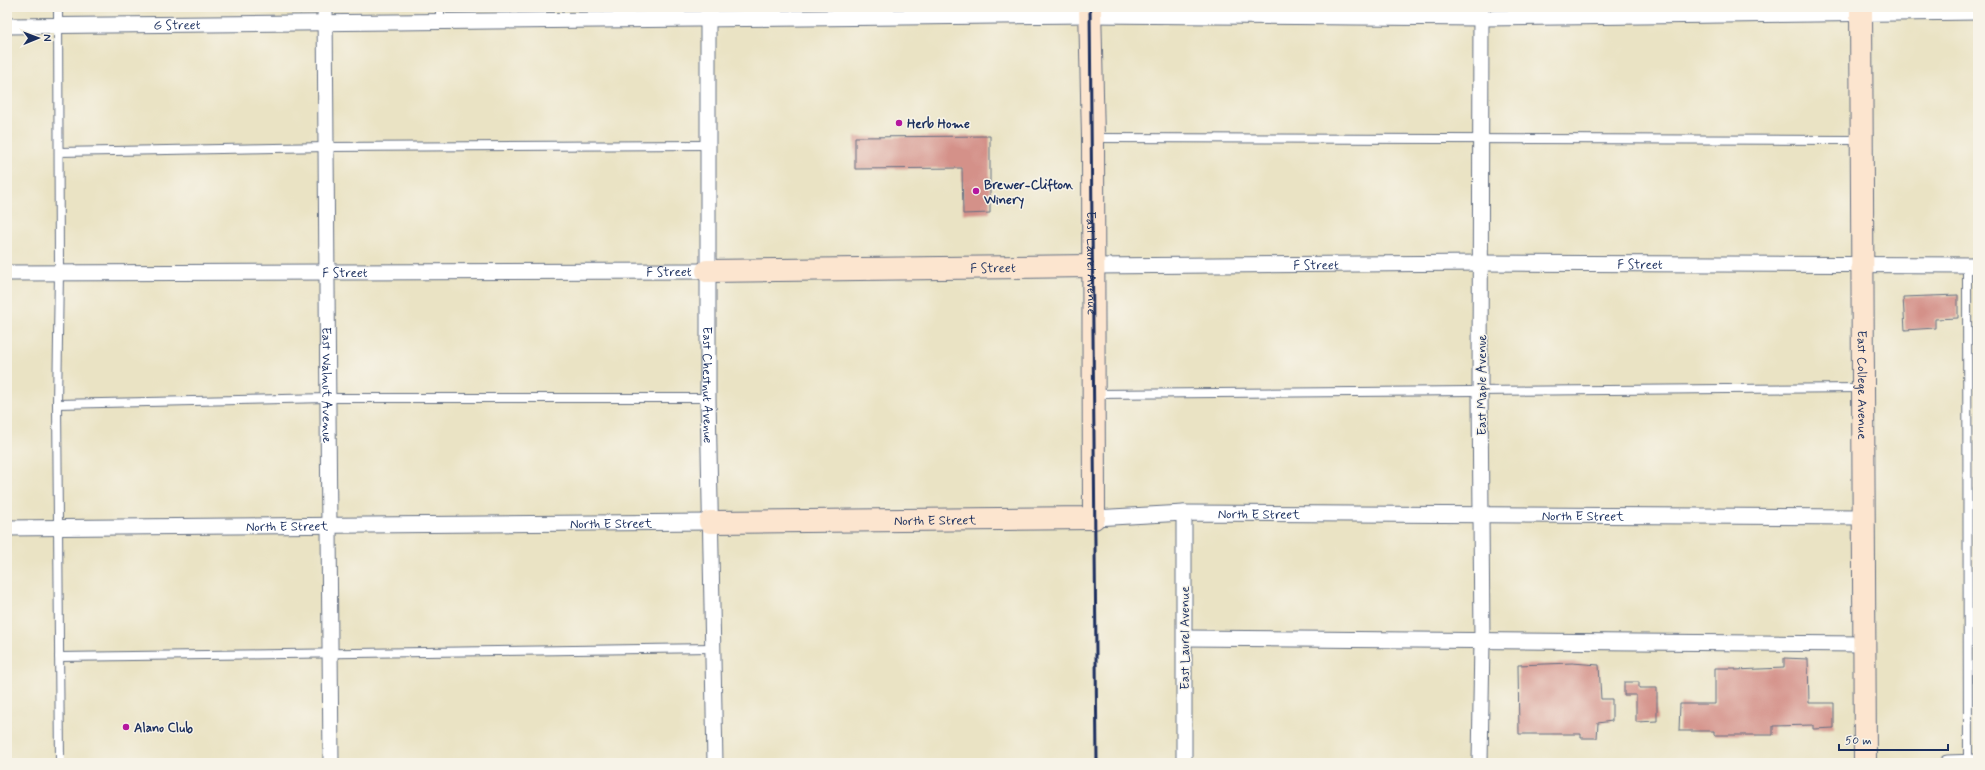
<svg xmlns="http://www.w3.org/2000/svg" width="1985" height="770" viewBox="0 0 1985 770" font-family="Mynerve,sans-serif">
  <rect width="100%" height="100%" fill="#f7f3e8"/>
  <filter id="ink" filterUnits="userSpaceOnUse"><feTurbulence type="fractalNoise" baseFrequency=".025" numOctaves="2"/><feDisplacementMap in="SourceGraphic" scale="8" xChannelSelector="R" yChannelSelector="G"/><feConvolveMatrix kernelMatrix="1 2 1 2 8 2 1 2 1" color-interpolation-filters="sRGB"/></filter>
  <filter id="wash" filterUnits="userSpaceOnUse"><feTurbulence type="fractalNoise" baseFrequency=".012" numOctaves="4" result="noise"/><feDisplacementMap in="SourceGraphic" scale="16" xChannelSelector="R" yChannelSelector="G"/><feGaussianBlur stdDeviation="0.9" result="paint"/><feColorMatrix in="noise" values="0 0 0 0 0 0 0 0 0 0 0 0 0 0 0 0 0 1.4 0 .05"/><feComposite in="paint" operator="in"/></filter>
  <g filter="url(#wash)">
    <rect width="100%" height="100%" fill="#eae3c4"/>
    <g id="blocks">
      <g fill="#d49189">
        <polygon points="990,136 990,213 963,214 962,168 855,169 855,137"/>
        <polygon points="1958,295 1958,318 1935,319 1935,328 1905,330 1903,297"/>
        <polygon points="1784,658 1808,659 1809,703 1834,703 1834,728 1813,729 1813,725 1773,726 1773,735 1714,735 1714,731 1679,731 1680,704 1715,704 1715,668 1735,668 1735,670 1784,668"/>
        <polygon points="1572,663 1599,665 1601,699 1612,699 1612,721 1598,723 1597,738 1581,738 1581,734 1519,734 1518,665"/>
        <polygon points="1624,682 1639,682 1639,688 1657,688 1657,721 1636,722 1636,695 1624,695"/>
      </g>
    </g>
  </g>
  <g filter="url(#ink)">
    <use href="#blocks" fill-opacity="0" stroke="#636e82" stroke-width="1"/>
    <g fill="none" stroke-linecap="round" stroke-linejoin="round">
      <defs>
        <g id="lane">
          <polyline points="58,7 59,273 57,404 60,763"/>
          <polyline points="440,7 440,21"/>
          <polyline points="1093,138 1861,140"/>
          <polyline points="59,152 327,147 707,145"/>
          <polyline points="1967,265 1968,762"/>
          <polyline points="1094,394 1862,388"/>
          <polyline points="57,404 328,398 708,398"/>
          <polyline points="59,657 713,648"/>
        </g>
        <g id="street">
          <path id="s1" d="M325,7c3,252 2,504 6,756"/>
          <path id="s2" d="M708,7v391l7,365"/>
          <path id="s3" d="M7,26l1083,-11 392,3 496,-6"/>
          <path id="s4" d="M1092,266l389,-3 497,2"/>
          <path id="s5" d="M7,273l700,-2"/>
          <path id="s6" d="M1094,518l90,-5 678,4"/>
          <path id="s7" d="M7,528l703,-6"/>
          <polyline points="1185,638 1863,644"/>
          <polyline points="1184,763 1184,513"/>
          <polyline points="1480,763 1482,641 1480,392 1481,7"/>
          <polyline points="1947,763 1978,762"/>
        </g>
        <g id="secondary">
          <path id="s8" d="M1861,7l4,756"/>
          <path id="s9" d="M707,271l385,-5"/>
          <path id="s10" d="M710,522l384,-4 -1,-380 -3,-131"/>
        </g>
      </defs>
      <use href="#lane" stroke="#636e82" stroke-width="10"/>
      <use href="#street" stroke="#636e82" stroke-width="17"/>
      <use href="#secondary" stroke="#636e82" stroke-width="24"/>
      <use href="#lane" stroke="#fff" stroke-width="8"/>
      <use href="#street" stroke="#fff" stroke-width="15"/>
      <use href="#secondary" stroke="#fce5cf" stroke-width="22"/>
      <path stroke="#1b2f5e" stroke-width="3" id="s11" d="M1090,7l7,756"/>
    </g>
  </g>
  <g fill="#b5179e" stroke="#f7f3e8" stroke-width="1.5">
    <circle cx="899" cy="123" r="4"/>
    <circle cx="976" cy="191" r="4"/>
    <circle cx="126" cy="727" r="4"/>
  </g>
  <g text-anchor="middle" stroke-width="3" stroke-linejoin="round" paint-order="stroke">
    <g font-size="13" fill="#1b2f5e" stroke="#f7f3e8">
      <text dy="5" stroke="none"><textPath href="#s3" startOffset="170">G Street</textPath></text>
      <text dy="5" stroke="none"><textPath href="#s11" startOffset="256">East Laurel Avenue</textPath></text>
      <text dy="5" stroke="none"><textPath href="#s4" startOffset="548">F Street</textPath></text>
      <text dy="5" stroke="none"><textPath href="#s4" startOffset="224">F Street</textPath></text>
      <text dy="5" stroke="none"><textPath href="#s9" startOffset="286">F Street</textPath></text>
      <text dy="5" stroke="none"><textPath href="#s5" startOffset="662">F Street</textPath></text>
      <text dy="5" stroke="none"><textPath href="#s5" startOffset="338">F Street</textPath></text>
      <text dy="5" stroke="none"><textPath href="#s1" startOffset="378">East Walnut Avenue</textPath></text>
      <text dy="5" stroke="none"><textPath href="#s2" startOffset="378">East Chestnut Avenue</textPath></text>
      <text transform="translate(1481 385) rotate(-90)" y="5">East Maple Avenue</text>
      <text dy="5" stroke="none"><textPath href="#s8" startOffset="378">East College Avenue</textPath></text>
      <text dy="5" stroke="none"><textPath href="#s6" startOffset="165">North E Street</textPath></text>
      <text dy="5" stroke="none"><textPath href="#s6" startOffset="489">North E Street</textPath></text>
      <text dy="5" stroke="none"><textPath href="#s10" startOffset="225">North E Street</textPath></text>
      <text dy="5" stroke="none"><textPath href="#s7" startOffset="604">North E Street</textPath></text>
      <text dy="5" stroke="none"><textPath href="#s7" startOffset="280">North E Street</textPath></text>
      <text transform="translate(1184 638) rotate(-90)" y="5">East Laurel Avenue</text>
    </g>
    <g font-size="13" font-weight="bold" fill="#1b2f5e" stroke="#f7f3e8" text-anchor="start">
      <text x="907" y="128">Herb Home</text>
      <text x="984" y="189">Brewer-Clifton<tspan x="984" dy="15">Winery</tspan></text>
      <text x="134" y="732">Alano Club</text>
    </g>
  </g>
  <rect width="1985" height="770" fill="none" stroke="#f7f3e8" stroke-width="24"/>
  <g transform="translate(38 38) rotate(89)" stroke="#f7f3e8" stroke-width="3" paint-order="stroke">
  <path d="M0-3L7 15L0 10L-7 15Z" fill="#1b2f5e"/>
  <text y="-6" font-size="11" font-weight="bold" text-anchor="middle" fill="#1b2f5e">N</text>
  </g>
  <path d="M1839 744v6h109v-6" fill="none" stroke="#1b2f5e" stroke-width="2"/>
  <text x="1845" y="744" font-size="12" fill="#1b2f5e" stroke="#f7f3e8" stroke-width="3" paint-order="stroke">50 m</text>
</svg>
